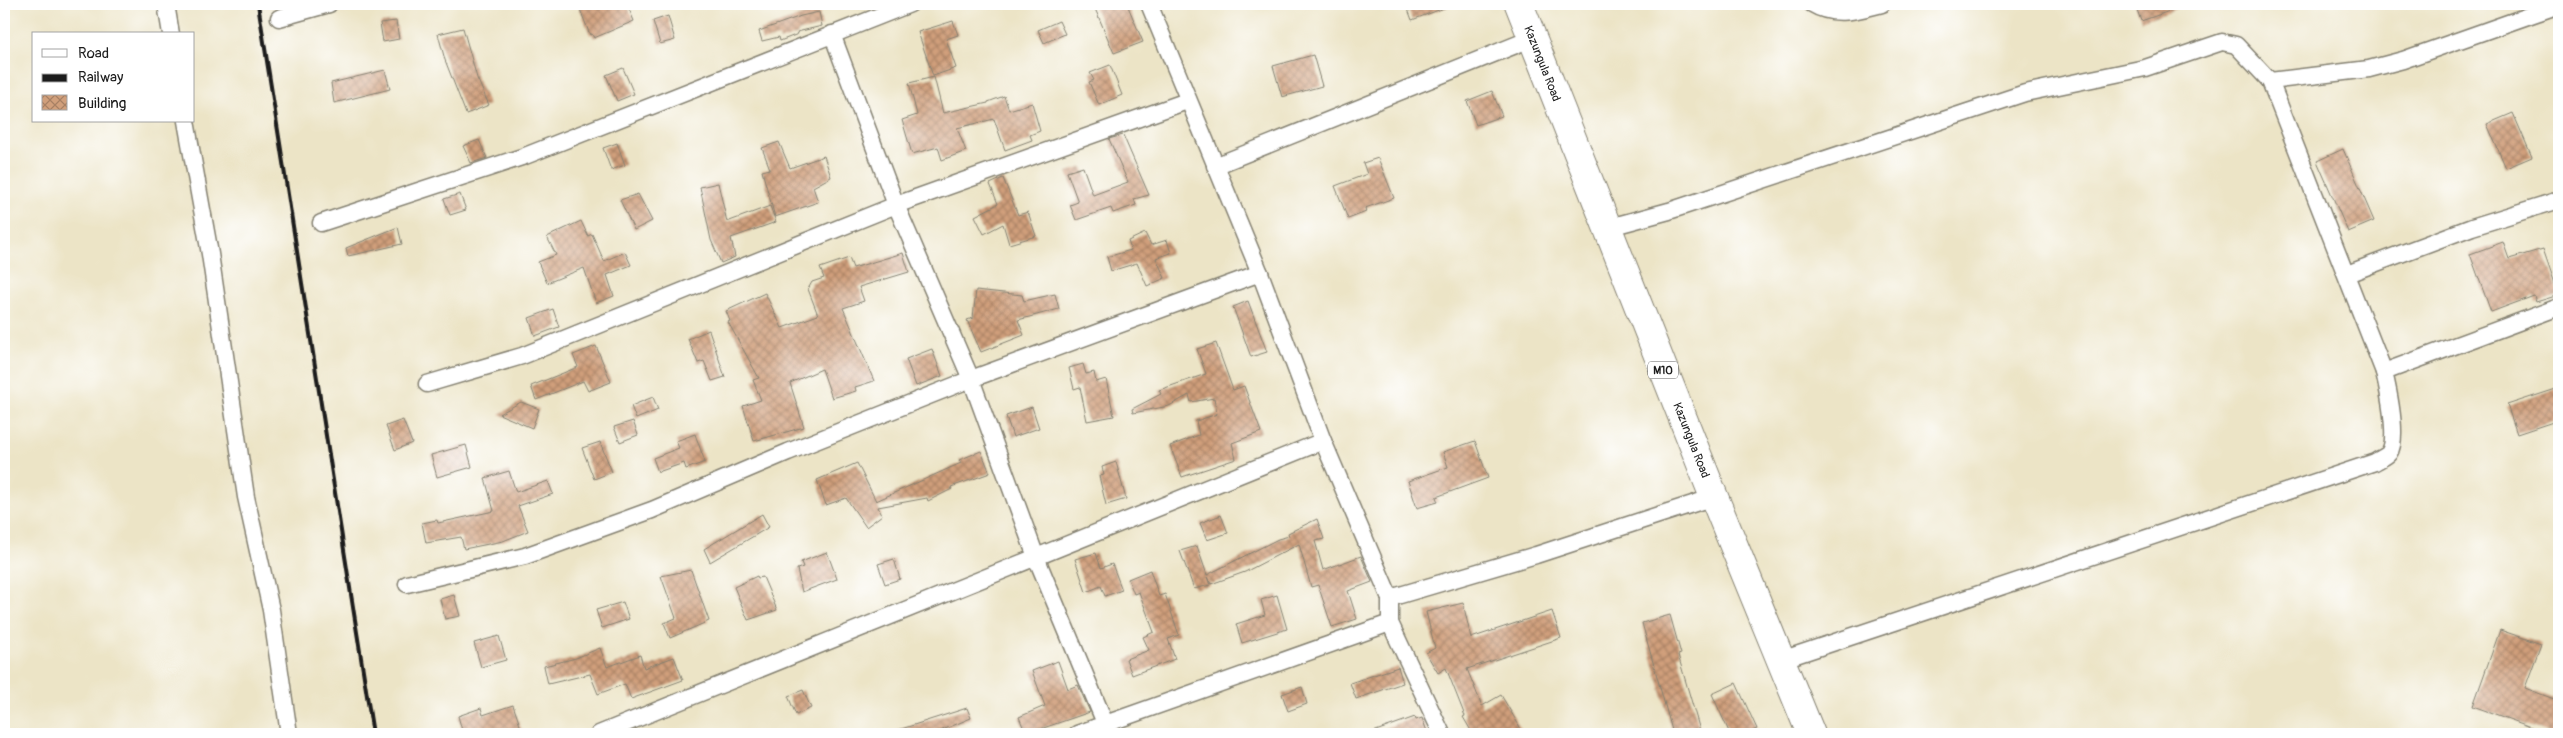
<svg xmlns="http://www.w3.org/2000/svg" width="2563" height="738" viewBox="0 0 2563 738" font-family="Pangolin,sans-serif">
  <defs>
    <pattern id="building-cross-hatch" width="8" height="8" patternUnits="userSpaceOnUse" patternTransform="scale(1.25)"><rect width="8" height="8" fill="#d09f7b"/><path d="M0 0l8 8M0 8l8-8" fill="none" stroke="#a88164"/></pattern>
  </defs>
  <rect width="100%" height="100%" fill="#fff"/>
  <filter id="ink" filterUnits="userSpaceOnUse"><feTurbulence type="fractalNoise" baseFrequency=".02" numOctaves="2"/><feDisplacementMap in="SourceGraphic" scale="10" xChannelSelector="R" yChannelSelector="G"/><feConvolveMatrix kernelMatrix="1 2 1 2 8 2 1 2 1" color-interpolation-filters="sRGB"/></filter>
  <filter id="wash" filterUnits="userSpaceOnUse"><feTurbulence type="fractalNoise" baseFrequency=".0096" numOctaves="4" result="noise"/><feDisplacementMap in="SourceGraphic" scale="20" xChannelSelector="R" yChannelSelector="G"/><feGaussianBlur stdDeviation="1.12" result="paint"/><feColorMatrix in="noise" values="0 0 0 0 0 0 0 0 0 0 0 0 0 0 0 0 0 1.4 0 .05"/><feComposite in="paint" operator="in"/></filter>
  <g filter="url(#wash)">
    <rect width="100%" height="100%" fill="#ece4c6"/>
    <g id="blocks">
      <g fill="url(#building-cross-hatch)">
        <polygon points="578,4 627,4 634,21 594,38 592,34 590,35"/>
        <polygon points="1093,4 1127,4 1143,42 1114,53"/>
        <polygon points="1406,4 1452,4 1452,5 1412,20"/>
        <polygon points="2135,4 2184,4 2184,6 2141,21"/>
        <polygon points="819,12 822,26 797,32 798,34 780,41 779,37 762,41 759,31 801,16"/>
        <polygon points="668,16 675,40 660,44 653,21"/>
        <polygon points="396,21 399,39 383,42 380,23"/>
        <polygon points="953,21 958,35 946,39 956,68 933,76 918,32"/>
        <polygon points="1059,21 1065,34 1044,43 1038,30"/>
        <polygon points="463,28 477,78 489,105 466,114 445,60 438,34"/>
        <polygon points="1313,55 1322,86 1282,97 1273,66"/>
        <polygon points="1110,65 1122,95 1099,105 1089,82 1094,80 1090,73"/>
        <polygon points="623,68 634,94 617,101 606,75"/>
        <polygon points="385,70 390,89 334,103 331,83"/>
        <polygon points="934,77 943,113 988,103 988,102 1004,96 1009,110 1032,103 1040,131 1030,135 1032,140 1005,150 994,119 957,128 966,151 942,160 938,147 912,154 902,120 917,115 909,83"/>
        <polygon points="1492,91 1502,116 1476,125 1467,101"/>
        <polygon points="2513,113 2532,157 2506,168 2487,124"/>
        <polygon points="1123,135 1149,195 1134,199 1136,205 1113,213 1111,208 1076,220 1070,205 1078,202 1067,172 1083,167 1093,195 1128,182 1109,139"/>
        <polygon points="479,140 487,158 471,163 463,146"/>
        <polygon points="779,142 790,168 824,156 831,177 813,187 818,202 775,217 762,171 770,169 762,148"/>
        <polygon points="617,143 625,165 611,170 603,148"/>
        <polygon points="2343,149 2374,221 2348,232 2317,161"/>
        <polygon points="1378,158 1394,198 1365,208 1366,212 1348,219 1335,186 1367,174 1363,163"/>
        <polygon points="1003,178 1018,215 1028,212 1036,236 1009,244 1003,224 984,234 975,216 998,204 990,184"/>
        <polygon points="718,183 727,222 770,206 776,222 731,238 735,257 721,263 711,240 700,187"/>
        <polygon points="460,194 466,210 450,215 444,199"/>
        <polygon points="638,194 652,221 634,230 620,200"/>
        <polygon points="581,221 588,236 592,234 604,261 625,252 631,265 607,275 614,296 596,303 584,268 547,283 538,262 556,255 547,237"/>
        <polygon points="398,227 402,244 348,256 346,248"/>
        <polygon points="1145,233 1151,245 1167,240 1171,253 1156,258 1165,278 1147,286 1137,263 1111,271 1107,257 1131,250 1128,241"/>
        <polygon points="2503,242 2509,259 2543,249 2559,295 2536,302 2534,296 2491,312 2470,254"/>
        <polygon points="903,253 909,272 859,287 864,301 843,308 874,381 855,387 856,391 832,398 822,369 790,383 804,427 754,441 743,406 761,400 753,380 759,378 728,322 730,321 726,311 765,293 782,328 818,315 808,289 812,282 824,278 820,268 849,258 853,268"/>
        <polygon points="976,290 1022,295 1024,301 1055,294 1059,309 1018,320 1024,335 981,352 967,320 973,318"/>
        <polygon points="1248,301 1267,352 1251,357 1233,307"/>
        <polygon points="553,309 559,327 535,336 529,318"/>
        <polygon points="709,330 725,377 712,381 704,361 698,363 688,339"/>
        <polygon points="1216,343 1233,390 1244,386 1261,432 1232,443 1236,459 1182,477 1170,446 1199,435 1196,421 1217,414 1214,398 1191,402 1189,395 1169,406 1133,413 1132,409 1161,394 1159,390 1206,374 1197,349"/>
        <polygon points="596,346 611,382 588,391 583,381 536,400 531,386 578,367 573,355"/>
        <polygon points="932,349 942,376 916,386 906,359"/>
        <polygon points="1083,364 1086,374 1094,372 1096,382 1106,379 1114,416 1087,421 1080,387 1074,389 1069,368"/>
        <polygon points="2559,388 2559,420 2517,434 2507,405"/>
        <polygon points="653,397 658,410 636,419 631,406"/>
        <polygon points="521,402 539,409 532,428 499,414"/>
        <polygon points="1032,407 1039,428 1013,437 1006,416"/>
        <polygon points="403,420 412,443 395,450 386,426"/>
        <polygon points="633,421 638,435 620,442 614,427"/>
        <polygon points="695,434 705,462 686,469 684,463 658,472 653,458 679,448 676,441"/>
        <polygon points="1475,441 1488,478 1436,497 1438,502 1417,508 1408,481 1448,467 1443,452"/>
        <polygon points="600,442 612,472 594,479 582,448"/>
        <polygon points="466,445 472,467 437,477 431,455"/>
        <polygon points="981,451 990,473 951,487 952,489 928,501 927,498 878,507 882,515 866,527 846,498 826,505 817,480 857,463 876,501 961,463 959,460"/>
        <polygon points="1116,462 1126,499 1106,505 1099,476 1104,475 1102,467"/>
        <polygon points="509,471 516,492 548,481 553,494 518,506 528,531 503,541 464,549 461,537 426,543 422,523 437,520 438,523 494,511 485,478"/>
        <polygon points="762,514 769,527 710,562 704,549"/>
        <polygon points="1221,515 1228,533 1207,540 1200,523"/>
        <polygon points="1317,519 1324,539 1315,541 1323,570 1361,556 1372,582 1348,591 1357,619 1332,627 1318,585 1311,587 1299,544 1245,572 1211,584 1207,577 1210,585 1194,589 1180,551 1197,546 1207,575 1278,539 1289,536 1288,533"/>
        <polygon points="827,552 837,579 802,592 797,569 803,567 801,562"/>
        <polygon points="1096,553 1101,568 1112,564 1122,590 1105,596 1101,586 1086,592 1075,559"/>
        <polygon points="894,559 900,579 885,584 878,564"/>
        <polygon points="691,570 709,621 670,638 664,623 676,618 661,576"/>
        <polygon points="1150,570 1159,596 1165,594 1179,635 1168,639 1175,659 1132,675 1126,659 1149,650 1143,637 1154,632 1139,592 1134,594 1128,579"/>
        <polygon points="757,576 758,578 763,577 777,610 748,620 734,587"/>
        <polygon points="454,595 460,616 445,619 440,599"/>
        <polygon points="1277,595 1287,629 1242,643 1236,624 1265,615 1261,600"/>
        <polygon points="623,602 629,619 602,628 596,610"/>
        <polygon points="1463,603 1471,638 1552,611 1561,638 1467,669 1482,706 1501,695 1524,734 1473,734 1463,717 1465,716 1446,668 1438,673 1426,653 1435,648 1426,612"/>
        <polygon points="1670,615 1681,654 1678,655 1701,734 1673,734 1642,623"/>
        <polygon points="2500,630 2541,644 2525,688 2559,701 2559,734 2550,734 2473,706"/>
        <polygon points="499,636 506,660 481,667 474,643"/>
        <polygon points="600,648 607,667 640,655 644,668 674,657 683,680 631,699 625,684 598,694 590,674 548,684 544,666 576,658"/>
        <polygon points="1058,661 1068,689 1078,685 1090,712 1026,734 1019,717 1045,706 1032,671"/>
        <polygon points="1398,667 1403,683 1356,699 1350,683"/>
        <polygon points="1736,683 1757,729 1746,734 1730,734 1712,694"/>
        <polygon points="1302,687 1307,704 1288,711 1282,694"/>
        <polygon points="803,690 811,708 796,715 788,696"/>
        <polygon points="513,705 523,734 463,734 458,716 481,708 483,715"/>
        <polygon points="967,708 971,718 933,734 895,734 895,731"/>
        <polygon points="1415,717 1416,720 1422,718 1428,734 1374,734 1373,732"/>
      </g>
    </g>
  </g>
  <g filter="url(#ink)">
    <use href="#blocks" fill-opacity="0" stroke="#848071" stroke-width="1"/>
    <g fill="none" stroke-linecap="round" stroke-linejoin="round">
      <defs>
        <g id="minor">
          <polyline points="166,4 171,34"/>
          <polyline points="1149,4 1260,273 1323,441 1390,598 1536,555 1714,497"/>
          <path d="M1812,4c23,14 46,6 70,0"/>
          <polyline points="279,18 329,4"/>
          <polyline points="832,34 896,205 971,379 1036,557 1105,723"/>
          <polyline points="2270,81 2369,69 2403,60 2559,5"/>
          <polyline points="186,121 210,254 246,497 271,610 289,734"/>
          <polyline points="1215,166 1533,38"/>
          <polyline points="321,223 525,156 910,4"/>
          <polyline points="1606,228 1669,211 2025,93 2145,68 2222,42 2236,45 2270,81 2384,372"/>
          <polyline points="2347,274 2472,227 2559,200"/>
          <polyline points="427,384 522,356 896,205 1187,101"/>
          <polyline points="407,584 525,556 652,510 788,452 971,379 1260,273"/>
          <polyline points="1390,623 1442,734"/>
          <path d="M1781,660l594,-198c4,-3 11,-5 14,-9 10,-14 -1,-64 -5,-81l175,-65"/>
          <polyline points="599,734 1323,441"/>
          <polyline points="1077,734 1390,623 1390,598"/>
        </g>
        <g id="trunk">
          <path id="s1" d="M1519,4l195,493 97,237"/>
        </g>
      </defs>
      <use href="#minor" stroke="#848071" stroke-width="19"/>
      <use href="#trunk" stroke="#848071" stroke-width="30"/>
      <use href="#minor" stroke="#fff" stroke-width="16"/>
      <use href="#trunk" stroke="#fff" stroke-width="28"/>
      <polyline stroke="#1c1c1c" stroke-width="4" points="258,4 373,734"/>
    </g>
  </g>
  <g text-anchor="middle" stroke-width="5" stroke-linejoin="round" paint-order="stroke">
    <rect fill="#fff" stroke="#606060" stroke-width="1" x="1648" y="361.5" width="30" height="17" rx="4"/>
    <g font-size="11" font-weight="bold" fill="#1c1c1c">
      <text x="1663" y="374">M10</text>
    </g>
    <g font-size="12" fill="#1c1c1c" stroke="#fff">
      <text dy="4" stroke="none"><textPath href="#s1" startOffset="64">Kazungula Road</textPath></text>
      <text dy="4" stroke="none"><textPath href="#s1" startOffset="469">Kazungula Road</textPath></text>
    </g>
  </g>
  <rect width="2563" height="738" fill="none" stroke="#fff" stroke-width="20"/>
  <rect x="32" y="32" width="162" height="90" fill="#ffffff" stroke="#a4a4a4"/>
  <rect x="42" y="49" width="25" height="8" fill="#ffffff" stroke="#a4a4a4"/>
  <text x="78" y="58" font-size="15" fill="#1c1c1c">Road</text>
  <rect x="42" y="74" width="25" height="8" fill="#1c1c1c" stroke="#a4a4a4"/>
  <text x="78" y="82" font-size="15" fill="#1c1c1c">Railway</text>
  <rect x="42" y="95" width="25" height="15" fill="url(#building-cross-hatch)" stroke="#a4a4a4"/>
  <text x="78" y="108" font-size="15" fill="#1c1c1c">Building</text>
</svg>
